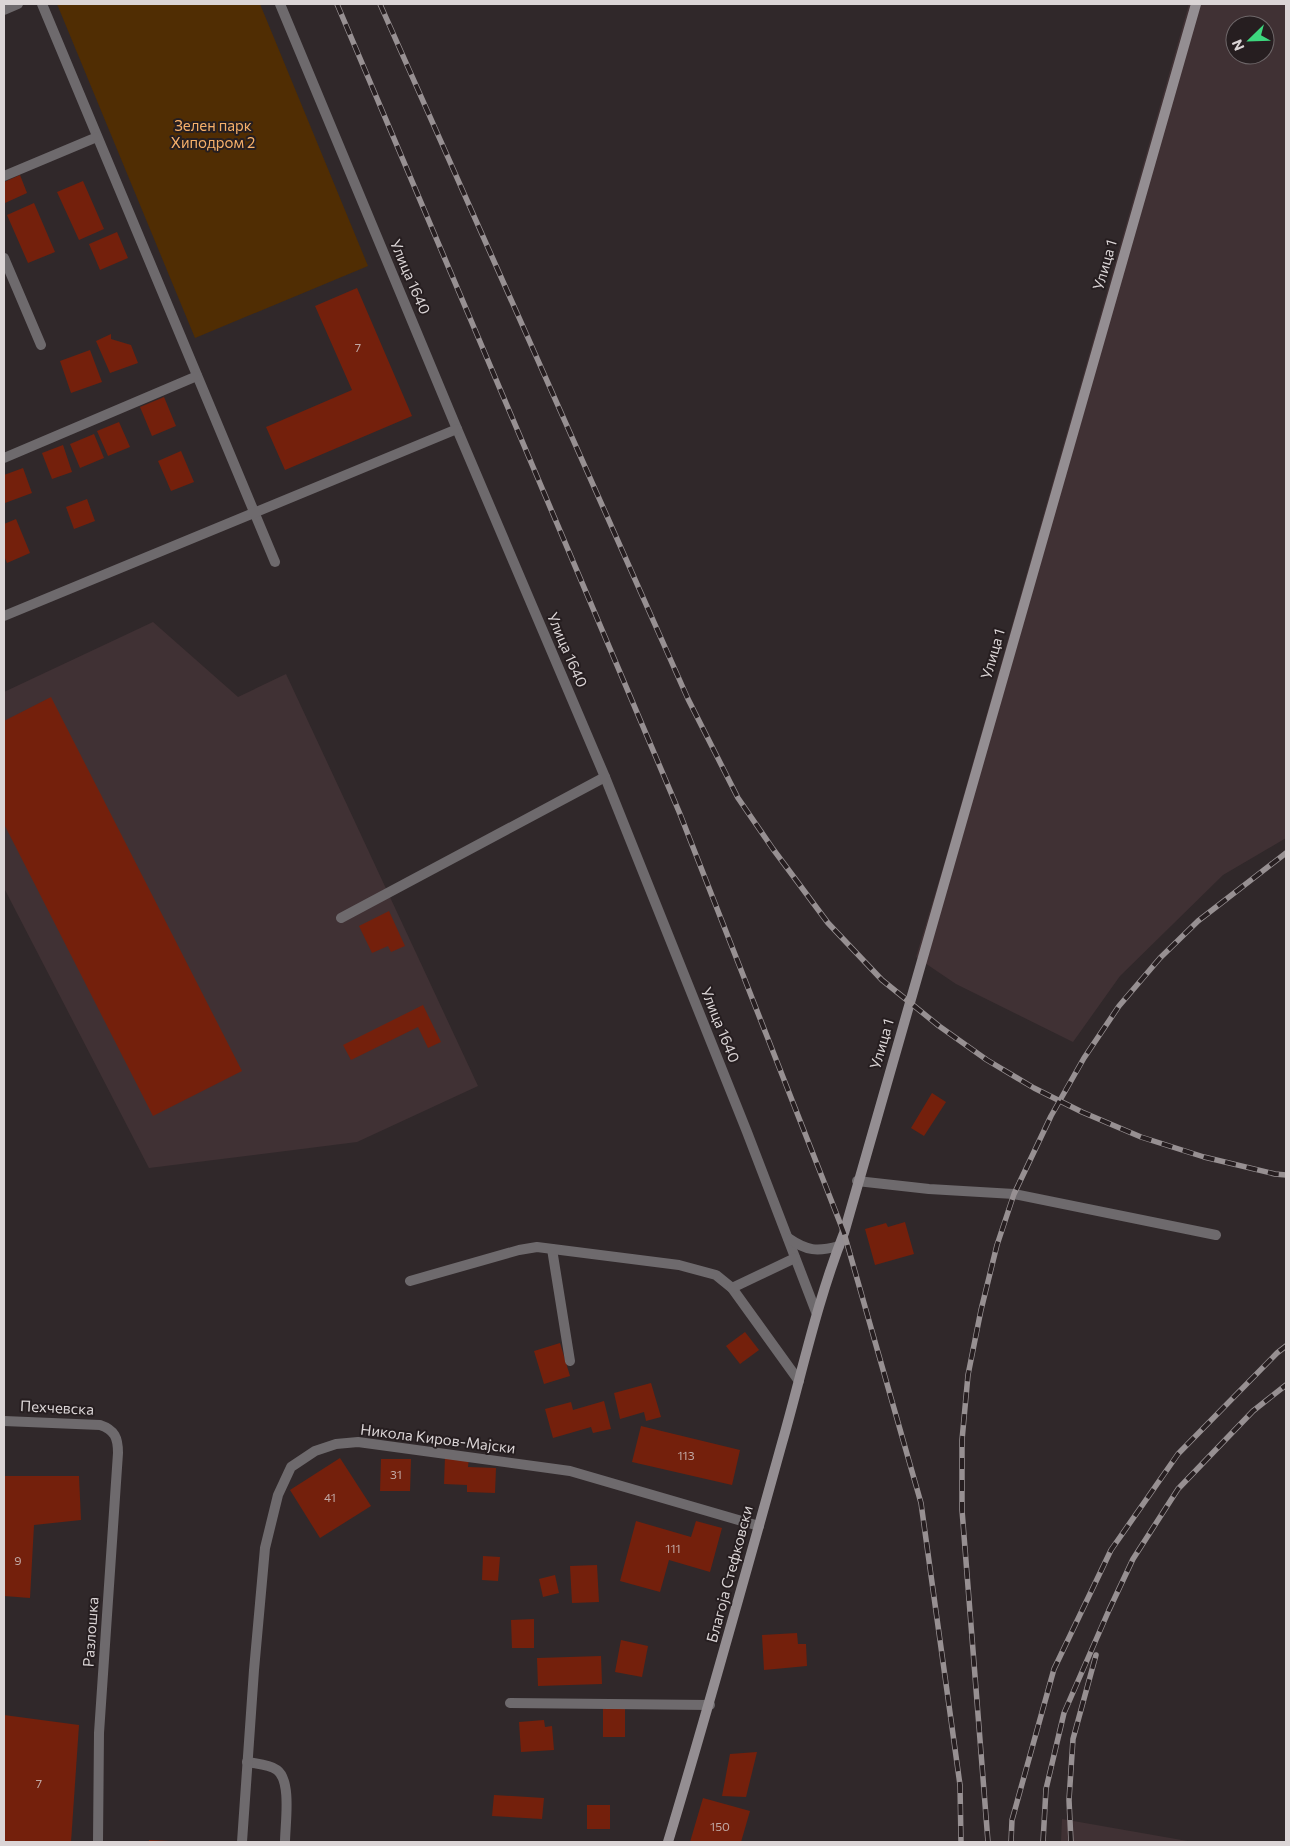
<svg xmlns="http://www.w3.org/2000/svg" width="1290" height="1846" viewBox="0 0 1290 1846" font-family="Commissioner,sans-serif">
  <rect width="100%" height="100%" fill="#30282a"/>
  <g fill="#403134" fill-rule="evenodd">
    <path d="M1189,4h97v834l-63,37 -103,101 -47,66 -117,-58 -40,-27 28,-93zM1235,25h30v30h-30z"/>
    <polygon points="153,622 238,697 286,674 478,1086 357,1142 149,1168 4,888 4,692"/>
    <polygon points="1062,1819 1193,1842 1061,1842"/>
  </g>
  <polygon fill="#502d03" points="57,4 260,4 368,266 195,338"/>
  <g fill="#74200c">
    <polygon points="20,175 27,193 5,203 4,182"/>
    <polygon points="83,181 104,229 79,240 57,192"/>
    <polygon points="34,203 55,252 28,263 7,215"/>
    <polygon points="117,232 128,258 100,270 89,244"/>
    <polygon points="357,288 412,416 285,470 266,427 352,390 315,306"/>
    <polygon points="111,334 111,339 131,345 138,363 110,373 96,341"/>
    <polygon points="90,350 102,382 71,393 60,361"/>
    <polygon points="164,397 176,426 152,436 140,407"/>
    <polygon points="119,422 130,447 108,456 97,431"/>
    <polygon points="94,434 104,458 80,468 70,444"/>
    <polygon points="63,445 72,472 52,479 42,453"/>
    <polygon points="181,451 194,482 171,491 158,461"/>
    <polygon points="23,468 32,493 5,503 4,475"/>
    <polygon points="87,499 95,521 74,529 66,507"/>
    <polygon points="16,519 30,553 7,563 4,556 4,524"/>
    <polygon points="51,697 242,1071 153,1116 4,824 4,721"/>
    <polygon points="389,911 405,946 391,952 388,946 372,953 359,926"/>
    <polygon points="423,1005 441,1042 428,1048 418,1027 351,1060 343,1045"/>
    <polygon points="932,1093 946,1102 924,1136 911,1128"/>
    <polygon points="905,1222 914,1254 875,1265 865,1229 886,1223 888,1227"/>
    <polygon points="745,1332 759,1350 740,1364 726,1346"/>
    <polygon points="560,1343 570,1376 544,1384 534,1351"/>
    <polygon points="651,1383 661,1417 646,1421 644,1412 620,1419 614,1393"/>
    <polygon points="604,1401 611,1429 593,1433 591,1427 553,1438 545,1409 571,1402 573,1410"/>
    <polygon points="641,1426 740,1450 732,1485 632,1462"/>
    <polygon points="445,1457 469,1458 468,1467 496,1468 495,1493 467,1492 467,1485 444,1484"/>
    <polygon points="340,1458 371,1506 320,1538 290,1490"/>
    <polygon points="381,1459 411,1459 410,1491 380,1491"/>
    <polygon points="4,1476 79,1476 81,1520 34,1525 30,1598 4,1596"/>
    <polygon points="636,1521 691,1537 696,1521 722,1528 710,1572 669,1560 660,1592 620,1581"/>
    <polygon points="483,1556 500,1557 498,1581 482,1580"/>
    <polygon points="597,1565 599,1602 572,1603 570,1566"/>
    <polygon points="555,1575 559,1593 543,1597 539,1579"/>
    <polygon points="534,1619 534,1648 512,1648 511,1620"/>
    <polygon points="797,1633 798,1644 806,1644 807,1666 764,1670 762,1635"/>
    <polygon points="621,1640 648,1646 642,1677 615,1672"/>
    <polygon points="601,1656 602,1684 538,1686 537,1658"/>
    <rect x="603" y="1706" width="22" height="31"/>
    <polygon points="4,1715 79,1725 71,1842 4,1842"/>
    <polygon points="544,1720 545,1727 552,1726 554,1750 521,1752 519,1722"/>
    <polygon points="757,1752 746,1797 722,1796 730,1754"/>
    <polygon points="494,1795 544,1798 542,1819 492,1816"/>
    <polygon points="703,1798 750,1811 741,1842 690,1842"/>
    <rect x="587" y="1805" width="23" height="24"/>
    <polygon points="149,1840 169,1841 169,1842 149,1842"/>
  </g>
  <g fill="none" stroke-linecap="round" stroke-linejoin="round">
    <g stroke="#6e6a6d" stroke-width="10">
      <polyline points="4,258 41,345"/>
      <polyline points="341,918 605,777"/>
    </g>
    <g stroke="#6e6a6d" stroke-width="10">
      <polyline points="42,4 275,562"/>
      <polyline points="280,4 457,429 605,777 747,1132 816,1312"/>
      <polyline points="4,10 18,4"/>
      <polyline points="4,176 97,137"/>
      <polyline points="4,458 197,376"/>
      <polyline points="4,616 457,429"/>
      <polyline points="857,1181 929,1189 1014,1194 1216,1235"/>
      <path d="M788,1238c19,13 29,14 51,8"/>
      <polyline points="552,1249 570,1361"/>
      <polyline points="410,1281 519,1250 537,1247 679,1265 716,1275 732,1288 799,1381"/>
      <polyline points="732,1288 795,1258"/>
      <path d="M4,1421l96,4c15,5 18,13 18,28l-19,280 -1,109"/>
      <polyline points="510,1703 710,1705"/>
      <path d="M247,1762c10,2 22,2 30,8 15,11 8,55 8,72"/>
      <polyline points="242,1842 254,1670 265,1548 278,1495 291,1467 315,1451 336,1444 358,1442 570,1471 759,1526"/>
    </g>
    <path stroke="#948e92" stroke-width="10" d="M668,1842c40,-132 77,-266 114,-399 20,-70 35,-142 62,-210l352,-1229"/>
    <defs>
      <g id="rail">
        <polyline points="337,4 680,814 844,1233 921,1503 960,1785 961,1842"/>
        <polyline points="380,4 688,699 738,798 773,849 828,923 882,980 939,1026 987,1060 1034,1088 1082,1112 1141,1137 1204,1157 1275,1174 1286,1175"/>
        <polyline points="988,1842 962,1510 962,1440 968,1375 981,1310 997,1245 1014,1194 1051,1116 1084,1058 1119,1006 1160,958 1198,921 1286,853"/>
        <polyline points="1011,1842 1012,1820 1054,1669 1111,1550 1178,1454 1277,1353 1286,1346"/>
        <polyline points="1043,1842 1046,1789 1064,1713 1109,1610 1133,1559 1178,1489 1253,1411 1286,1385"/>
        <polyline points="1071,1842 1069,1800 1073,1739 1096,1655"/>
      </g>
    </defs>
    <use href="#rail" stroke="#979092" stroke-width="5.5"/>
    <use href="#rail" stroke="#261e20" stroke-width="4" stroke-dasharray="11" stroke-linecap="butt"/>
  </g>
  <g text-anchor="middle" stroke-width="4" stroke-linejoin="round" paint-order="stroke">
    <g font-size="12" fill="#c1a8a4">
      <text x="358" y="352">7</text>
      <text x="686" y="1460">113</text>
      <text x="396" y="1479">31</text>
      <text x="330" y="1502">41</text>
      <text x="673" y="1553">111</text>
      <text x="18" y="1565">9</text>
      <text x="39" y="1788">7</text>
      <text x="720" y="1831">150</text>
    </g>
    <g font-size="15" fill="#f7b06a" stroke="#261e20">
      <text x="213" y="131">Зелен парк<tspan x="213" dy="17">Хиподром 2</tspan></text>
    </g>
    <g font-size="15" fill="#dbd5d6" stroke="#261e20">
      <text transform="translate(1105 265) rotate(-74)" y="5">Улица 1</text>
      <text transform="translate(410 277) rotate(67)" y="5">Улица 1640</text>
      <text transform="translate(567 650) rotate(67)" y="5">Улица 1640</text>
      <text transform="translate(993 654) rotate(-74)" y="5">Улица 1</text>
      <text transform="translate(720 1025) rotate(68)" y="5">Улица 1640</text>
      <text transform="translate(882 1044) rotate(-74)" y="5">Улица 1</text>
      <text transform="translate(57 1408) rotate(3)" y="5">Пехчевска</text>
      <text transform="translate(438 1439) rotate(7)" y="5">Никола Киров-Мајски</text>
      <text transform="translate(730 1574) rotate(-75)" y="5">Благоја Стефковски</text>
      <text transform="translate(91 1632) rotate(-86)" y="5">Разлошка</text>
    </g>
  </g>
  <rect width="1290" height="1846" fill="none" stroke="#dbd5d6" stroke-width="10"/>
  <g transform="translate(1250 40) rotate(247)"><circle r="24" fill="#261e20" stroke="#6e6769"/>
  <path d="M0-4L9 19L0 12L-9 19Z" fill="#3dd77e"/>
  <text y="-8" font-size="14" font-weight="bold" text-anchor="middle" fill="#dbd5d6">N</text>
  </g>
</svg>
